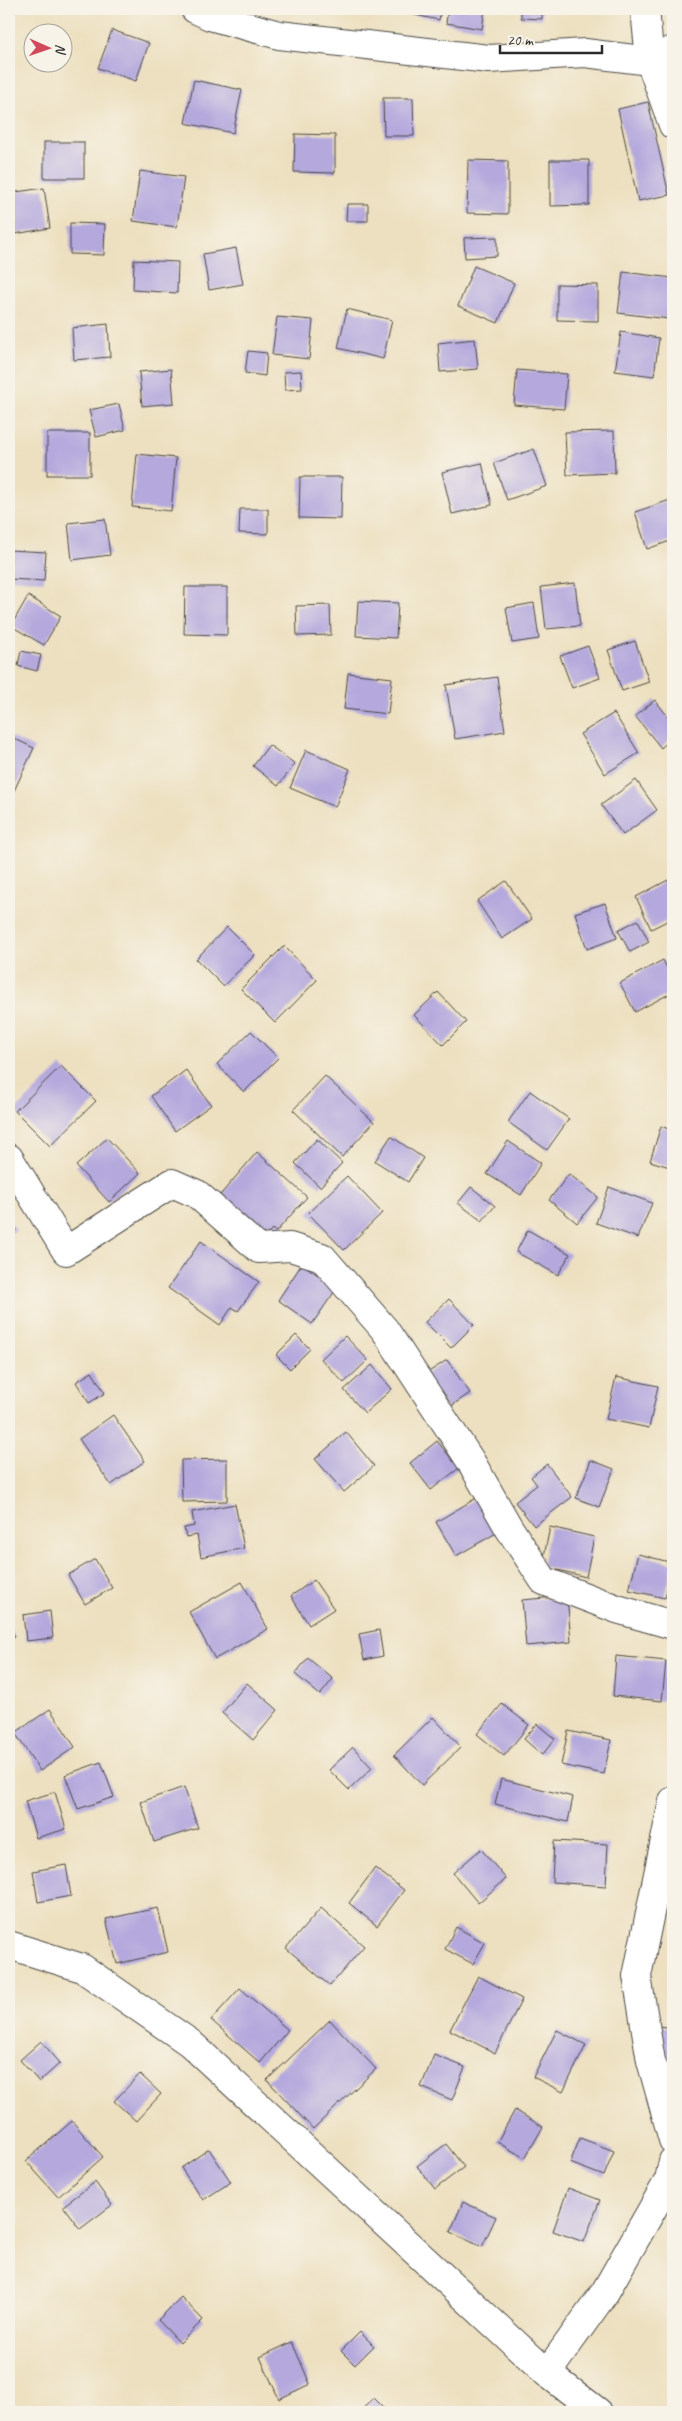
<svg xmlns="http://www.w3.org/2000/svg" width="682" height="2421" viewBox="0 0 682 2421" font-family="Caveat,sans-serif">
  <rect width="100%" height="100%" fill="#f7f3e8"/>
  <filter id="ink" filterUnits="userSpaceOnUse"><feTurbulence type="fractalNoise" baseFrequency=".02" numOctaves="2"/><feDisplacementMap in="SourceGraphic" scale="10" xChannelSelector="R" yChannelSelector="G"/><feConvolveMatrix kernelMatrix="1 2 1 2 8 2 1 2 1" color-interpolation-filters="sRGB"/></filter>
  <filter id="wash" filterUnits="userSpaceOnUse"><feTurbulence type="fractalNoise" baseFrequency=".0096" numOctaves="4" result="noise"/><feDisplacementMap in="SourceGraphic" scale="20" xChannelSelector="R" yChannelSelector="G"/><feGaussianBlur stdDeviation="1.12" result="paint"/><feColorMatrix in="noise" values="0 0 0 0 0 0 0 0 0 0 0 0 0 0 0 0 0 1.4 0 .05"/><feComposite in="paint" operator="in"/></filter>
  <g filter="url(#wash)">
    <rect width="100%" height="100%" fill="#ede0c0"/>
    <g id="blocks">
      <g fill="#b4a8dd">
        <polygon points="401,9 441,9 439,20 400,12"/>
        <polygon points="448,9 485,9 482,29 446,23"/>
        <polygon points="521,9 542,9 542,19 521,18"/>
        <polygon points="112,30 149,43 136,81 98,68"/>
        <polygon points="194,80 242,90 233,133 185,123"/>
        <polygon points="383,98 413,98 414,136 384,136"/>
        <polygon points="648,102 669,195 638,201 618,109"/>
        <polygon points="295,134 335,135 335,173 294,172"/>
        <rect x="44" y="142" width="40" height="36"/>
        <polygon points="468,160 508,161 508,214 467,213"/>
        <polygon points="550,160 589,160 589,205 550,206"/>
        <polygon points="140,171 184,177 177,227 133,221"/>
        <polygon points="44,188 50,228 9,235 9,193"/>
        <polygon points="347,204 368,204 368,221 346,221"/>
        <polygon points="70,223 105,224 104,255 70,254"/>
        <polygon points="497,237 497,256 465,258 464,238"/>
        <polygon points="236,248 243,284 209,290 203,254"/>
        <polygon points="134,260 178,262 177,293 133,290"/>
        <polygon points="474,266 514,283 498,323 458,306"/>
        <polygon points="623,272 673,278 669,319 618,313"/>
        <polygon points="557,284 598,285 598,321 557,320"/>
        <polygon points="347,309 392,320 383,359 338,348"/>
        <polygon points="277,317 313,320 309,359 272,355"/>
        <polygon points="108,324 110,357 74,360 72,328"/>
        <polygon points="621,332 659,338 654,376 615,371"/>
        <polygon points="475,339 478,369 440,372 438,343"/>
        <polygon points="248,351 267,353 265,376 245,373"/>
        <polygon points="171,369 174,403 142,406 139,372"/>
        <polygon points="517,370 567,374 564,409 514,405"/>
        <polygon points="301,371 302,389 285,390 284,372"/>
        <polygon points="9,384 12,396 9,397"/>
        <polygon points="119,404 125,430 96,437 89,410"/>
        <polygon points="614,431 615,473 567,475 565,432"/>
        <rect x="47" y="433" width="43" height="42"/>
        <polygon points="534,449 547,486 507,500 494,463"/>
        <polygon points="137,454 176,458 171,511 132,507"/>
        <polygon points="482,463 492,505 452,514 442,472"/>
        <polygon points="300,477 342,477 341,519 299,518"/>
        <polygon points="673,499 673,540 647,549 635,512"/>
        <polygon points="240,509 268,509 268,534 239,533"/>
        <polygon points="105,519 110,555 72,560 68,523"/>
        <polygon points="9,550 46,552 44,581 9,579"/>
        <polygon points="575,583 580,626 546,629 541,587"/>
        <polygon points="185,587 227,587 227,635 184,634"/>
        <polygon points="28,596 61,616 44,645 11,626"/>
        <polygon points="358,601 398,603 396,638 356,636"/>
        <polygon points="534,603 539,639 512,643 506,608"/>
        <polygon points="330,605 331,635 297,636 296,606"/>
        <polygon points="635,641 649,682 622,691 608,650"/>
        <polygon points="588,646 600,678 572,688 560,656"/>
        <polygon points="21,651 41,655 37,671 18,666"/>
        <polygon points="348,673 392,678 388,714 344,709"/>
        <polygon points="497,677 505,731 455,739 446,685"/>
        <polygon points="655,700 673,723 673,737 661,748 635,716"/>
        <polygon points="614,713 639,753 605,774 580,734"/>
        <polygon points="9,736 34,748 13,793 9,792"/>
        <polygon points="269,745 295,764 278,786 253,766"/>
        <polygon points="306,750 350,769 335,807 290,788"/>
        <polygon points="636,780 657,810 623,835 601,805"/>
        <polygon points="668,880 673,890 673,918 651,929 636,897"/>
        <polygon points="506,881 532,919 502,939 477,901"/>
        <polygon points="605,903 617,938 587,949 575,913"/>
        <polygon points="638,920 649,942 630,952 618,930"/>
        <polygon points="227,927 255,955 223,986 196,959"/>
        <polygon points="284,946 317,980 275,1023 241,989"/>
        <polygon points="663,960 673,980 673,992 635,1012 620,983"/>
        <polygon points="438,992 466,1022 443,1045 414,1015"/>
        <polygon points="251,1031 278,1058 244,1092 217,1064"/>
        <polygon points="61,1066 96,1101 50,1146 15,1111"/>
        <polygon points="186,1070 211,1105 175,1131 151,1096"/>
        <polygon points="325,1076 374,1122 342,1157 293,1110"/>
        <polygon points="530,1091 569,1119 547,1150 508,1122"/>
        <polygon points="673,1122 673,1168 650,1161 661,1126 671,1130"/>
        <polygon points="391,1136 423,1158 408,1182 375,1161"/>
        <polygon points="107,1138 140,1173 109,1202 76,1166"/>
        <polygon points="317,1139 342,1163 320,1187 295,1163"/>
        <polygon points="508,1141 541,1163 521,1195 487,1174"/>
        <polygon points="257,1152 307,1197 276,1232 272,1229 261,1242 215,1201"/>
        <polygon points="569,1174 598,1197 577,1223 549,1200"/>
        <polygon points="347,1176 382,1213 344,1250 308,1213"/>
        <polygon points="471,1187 495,1206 482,1221 458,1203"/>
        <polygon points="609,1187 652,1203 638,1238 596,1223"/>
        <polygon points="9,1219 16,1230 9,1235"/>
        <polygon points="528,1230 570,1254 558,1275 516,1252"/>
        <polygon points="201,1241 259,1282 238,1311 232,1307 220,1325 168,1288"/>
        <polygon points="302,1264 337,1288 312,1324 278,1300"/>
        <polygon points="449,1299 474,1325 451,1348 425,1322"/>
        <polygon points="296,1335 310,1349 290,1369 276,1355"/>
        <polygon points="345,1336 368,1360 344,1383 321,1359"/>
        <polygon points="447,1360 470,1393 447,1409 424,1375"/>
        <polygon points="372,1365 392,1389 365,1413 344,1390"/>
        <polygon points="92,1372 105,1393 89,1403 76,1382"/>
        <polygon points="616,1377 658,1386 649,1428 606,1419"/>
        <polygon points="113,1415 145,1461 111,1485 79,1439"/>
        <polygon points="346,1432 374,1466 344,1492 315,1459"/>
        <polygon points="437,1441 459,1468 431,1490 410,1463"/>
        <polygon points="227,1459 227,1501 182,1502 181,1460"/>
        <polygon points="591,1460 614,1469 599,1507 576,1498"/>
        <polygon points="547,1464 572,1497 534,1526 515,1502 537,1485 531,1477"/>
        <polygon points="478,1497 498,1532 456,1556 436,1522"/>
        <polygon points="235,1504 244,1548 201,1557 197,1535 186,1537 184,1528 194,1526 192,1512"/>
        <polygon points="550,1527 594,1537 586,1577 542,1566"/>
        <polygon points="638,1554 673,1563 665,1598 629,1590"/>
        <polygon points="95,1559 112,1588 85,1604 68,1575"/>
        <polygon points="314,1580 334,1609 309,1625 291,1596"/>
        <polygon points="242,1582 268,1629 215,1659 189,1612"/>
        <polygon points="567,1596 571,1642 526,1646 522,1600"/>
        <polygon points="50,1611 53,1638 26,1641 23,1615"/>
        <polygon points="9,1625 15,1637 9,1640"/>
        <polygon points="379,1630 383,1656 364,1660 359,1634"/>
        <polygon points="616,1656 666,1661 662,1701 613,1696"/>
        <polygon points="308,1658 333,1679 320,1695 295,1674"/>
        <polygon points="247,1683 278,1710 253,1740 222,1713"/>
        <polygon points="502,1704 529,1725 504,1756 477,1734"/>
        <polygon points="50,1709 75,1747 40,1771 15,1733"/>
        <polygon points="433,1717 461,1747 422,1785 394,1755"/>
        <polygon points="537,1724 555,1739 542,1755 524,1739"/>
        <polygon points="568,1731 611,1740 604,1774 561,1765"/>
        <polygon points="353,1747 372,1768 349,1790 329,1770"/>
        <polygon points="101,1762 114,1797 78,1809 65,1775"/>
        <polygon points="501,1779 573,1797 568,1822 495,1804"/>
        <polygon points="184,1787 198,1828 154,1842 141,1802"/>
        <polygon points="55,1792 66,1829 36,1838 25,1801"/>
        <polygon points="554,1841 608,1844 606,1886 552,1882"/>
        <polygon points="481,1849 506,1879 478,1903 453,1873"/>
        <polygon points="66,1865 71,1896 38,1902 33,1871"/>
        <polygon points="375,1868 404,1890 377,1926 349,1903"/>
        <polygon points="158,1908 168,1952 117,1964 106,1919"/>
        <polygon points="321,1908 364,1946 330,1986 286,1948"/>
        <polygon points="456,1927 485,1943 473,1964 445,1949"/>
        <polygon points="478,1976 522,1999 495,2053 450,2030"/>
        <polygon points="240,1988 288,2030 260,2063 211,2020"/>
        <polygon points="330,2020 376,2069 313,2129 267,2080"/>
        <polygon points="659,2026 673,2028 673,2067 655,2065"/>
        <polygon points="557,2030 586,2045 563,2092 533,2077"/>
        <polygon points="41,2041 60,2063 39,2082 20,2060"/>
        <polygon points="434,2055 465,2067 452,2100 421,2087"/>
        <polygon points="140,2074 161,2094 136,2121 114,2101"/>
        <polygon points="515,2110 543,2127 525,2158 497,2142"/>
        <polygon points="72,2121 103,2157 58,2197 26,2161"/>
        <polygon points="580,2138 614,2151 604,2176 570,2163"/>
        <polygon points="446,2144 464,2167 435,2189 417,2166"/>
        <polygon points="209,2149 231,2182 203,2200 181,2168"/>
        <polygon points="95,2182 112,2205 80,2229 63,2206"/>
        <polygon points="568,2188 600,2200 584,2242 553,2231"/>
        <polygon points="463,2202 496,2217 482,2247 450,2232"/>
        <polygon points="672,2208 673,2208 673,2222 669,2222"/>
        <polygon points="181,2297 203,2320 180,2343 158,2320"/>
        <polygon points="360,2332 374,2346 355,2365 341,2351"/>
        <polygon points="292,2342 310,2384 279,2399 260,2357"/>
        <polygon points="374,2398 388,2412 359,2412"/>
      </g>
    </g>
  </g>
  <g filter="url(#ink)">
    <use href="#blocks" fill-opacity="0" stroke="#484641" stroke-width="1"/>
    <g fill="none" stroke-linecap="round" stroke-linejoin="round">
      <defs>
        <g id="minor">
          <polyline points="195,9 210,16 279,35 489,59 585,53 650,61 673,50"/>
          <polyline points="645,9 650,61 673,125"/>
          <polyline points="9,1158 66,1251 172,1183 197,1194 259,1249 290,1247 322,1257 385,1330 470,1460 509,1528 544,1581 617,1609 673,1625"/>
          <polyline points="673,1801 637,1976 651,2061 673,2140"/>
          <polyline points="547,2373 605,2292 669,2180 673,2161"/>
        </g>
        <polyline id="tertiary" points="9,1945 82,1968 190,2043 547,2373 598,2412"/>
      </defs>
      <use href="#minor" stroke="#484641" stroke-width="30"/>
      <use href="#tertiary" stroke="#484641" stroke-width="30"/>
      <use href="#minor" stroke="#fff" stroke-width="28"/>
      <use href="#tertiary" stroke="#fff" stroke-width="28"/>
    </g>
  </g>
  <rect width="682" height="2421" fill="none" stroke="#f7f3e8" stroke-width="30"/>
  <g transform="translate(48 48) rotate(92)"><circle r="24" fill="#f7f3e8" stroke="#a5a39c"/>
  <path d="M0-4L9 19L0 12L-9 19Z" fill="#d1495b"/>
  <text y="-8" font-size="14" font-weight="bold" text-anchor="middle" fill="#2b2b2b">N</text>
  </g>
  <path d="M500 45v8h102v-8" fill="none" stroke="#2b2b2b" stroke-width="2.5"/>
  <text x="507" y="45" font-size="15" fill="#2b2b2b" stroke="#f7f3e8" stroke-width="4" paint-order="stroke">20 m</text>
</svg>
